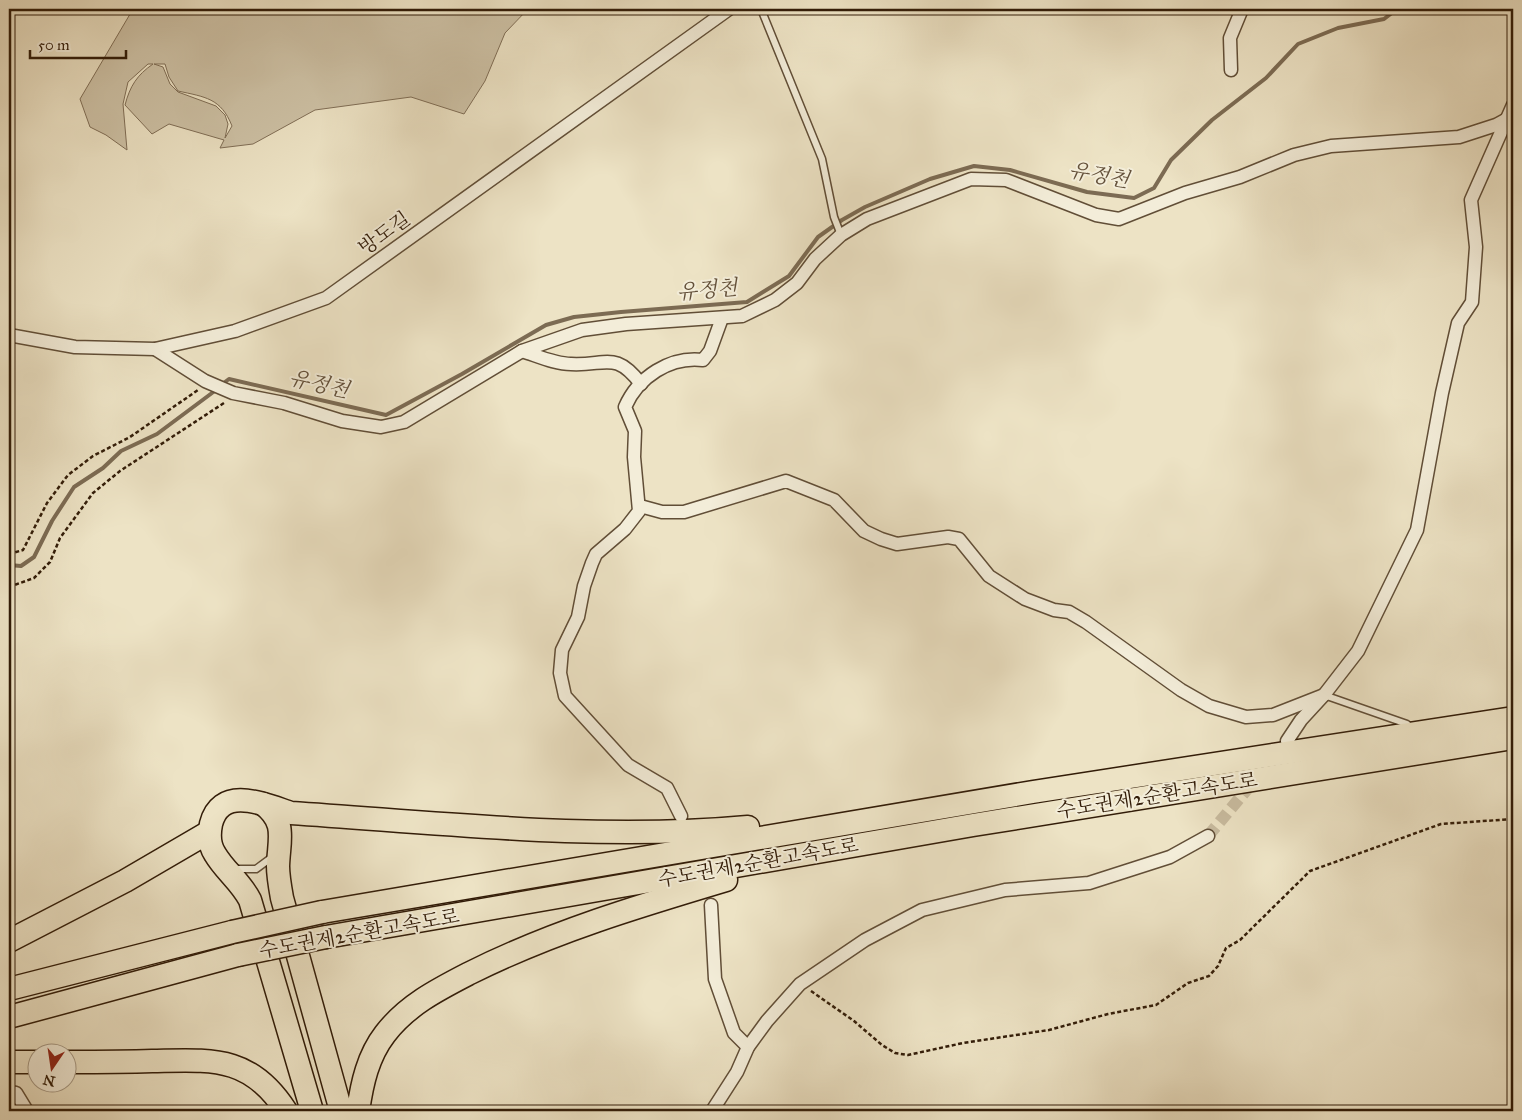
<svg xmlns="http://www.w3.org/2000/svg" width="1522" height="1120" viewBox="0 0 1522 1120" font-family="'IM FELL Great Primer','Noto Serif KR',serif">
  <rect width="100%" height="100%" fill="#ede3c5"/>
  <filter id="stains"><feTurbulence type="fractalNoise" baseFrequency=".004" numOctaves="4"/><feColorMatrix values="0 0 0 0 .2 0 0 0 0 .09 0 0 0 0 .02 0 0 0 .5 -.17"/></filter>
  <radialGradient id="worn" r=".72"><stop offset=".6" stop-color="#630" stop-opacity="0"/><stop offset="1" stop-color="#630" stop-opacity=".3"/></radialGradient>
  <path fill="#cdc1a5" stroke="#806e56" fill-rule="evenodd" d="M133,9h395l-23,24 -20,48 -21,33 -53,-17 -96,13 -62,34 -33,4 4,-8 -55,-16 -17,10 -27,-29c5,-19 12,-30 28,-41h-5l-20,18 -5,22 4,46 -21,-15 -16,-8 -10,-28zM154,64h11l4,13 9,14c27,6 43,7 54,35l-7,12 3,-14 -3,-9 -9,-9 -38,-14 -8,-8 -7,-17z"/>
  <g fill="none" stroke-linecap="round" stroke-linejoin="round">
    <g stroke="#7c6b53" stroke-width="4">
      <polyline points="221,385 229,379 386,415 462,374 546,325 574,317 621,312 747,302 789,276 818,237 842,220 865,207 930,179 974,166 1010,170 1087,192 1134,198 1154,188 1171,160 1212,120 1266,78 1298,44 1338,28 1384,19 1397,9"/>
      <polyline points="9,565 21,566 34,557 52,521 74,487 103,468 121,451 157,434 216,390"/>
    </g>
    <polyline stroke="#c8bb9f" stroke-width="12" stroke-dasharray="12 6" stroke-linecap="butt" points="1208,836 1254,781"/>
    <defs>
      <g id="lane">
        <polyline points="761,9 822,159 834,217 841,235"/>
        <polyline points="1324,695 1407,724"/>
        <polyline points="235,869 256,869 271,858"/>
      </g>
      <g id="street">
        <polyline points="1231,70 1230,38 1242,9"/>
        <polyline points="9,335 75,347 155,349 235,331 326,298 729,9"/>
        <polyline points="155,349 205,381 233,393 284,403 342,421 381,427 404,422 522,351 582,330 626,324 742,316 775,300 797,283 815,259 841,235 867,219 971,179 1006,180 1096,215 1119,219 1185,193 1240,177 1294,155 1331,146 1459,137 1496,125 1507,119 1513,122"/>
        <path d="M522,351c16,5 33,13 49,13 35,2 44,-14 70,20"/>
        <polyline points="640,506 662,512 684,512 786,481 834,500 864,531 881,539 897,544 948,537 959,539 989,576 1025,599 1054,610 1069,612 1086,622 1181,690 1209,706 1246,717 1273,715 1324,695"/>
        <polyline points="1287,741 1301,720 1324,695 1358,651 1417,530 1442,393 1458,323 1472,302 1476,247 1471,200 1513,105"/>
        <path d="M681,816l-14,-28 -39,-23 -63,-69 -5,-23 2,-23 16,-33 6,-31 8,-23 4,-9 29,-25 14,-18 -5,-54 1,-26 -10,-24c13,-30 45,-51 78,-47l7,-9 12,-33"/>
        <polyline points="711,905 715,979 734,1033 748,1047"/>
        <polyline points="9,1092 16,1093 27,1111"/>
        <polyline points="712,1111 737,1072 748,1047 767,1021 800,984 865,940 922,910 1005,890 1089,883 1170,857 1208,836"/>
      </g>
      <g id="highway">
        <path d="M263,804c24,19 16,34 15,62 0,10 2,21 4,32l59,213"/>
        <polyline points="322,912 1033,792 1513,718"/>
        <polyline points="326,937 973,825 1513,738"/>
        <polyline points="9,941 125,881 209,832"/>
        <polyline points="9,989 232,932"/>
        <polyline points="9,1017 238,955"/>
        <polyline points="9,1062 38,1062"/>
        <path d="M68,1062c28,0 56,0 84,-1 60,-1 98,-6 134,50"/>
        <path d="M312,1111l-62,-211c-10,-19 -25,-29 -35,-46 -6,-9 -6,-20 -4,-30 10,-40 55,-19 80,-11 152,10 306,28 457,14"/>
        <path d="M358,1111c4,-28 10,-55 27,-77 22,-29 54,-45 85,-61 82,-41 169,-67 256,-93"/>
      </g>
    </defs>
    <use href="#lane" stroke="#614e37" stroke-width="9"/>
    <use href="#street" stroke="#614e37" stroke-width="15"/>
    <use href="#highway" stroke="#321c08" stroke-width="25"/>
    <g stroke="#321c08" stroke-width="2.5" stroke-dasharray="4 2.5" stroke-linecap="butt">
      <polyline points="9,554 23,550 47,503 68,475 93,456 130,437 198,390"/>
      <polyline points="9,587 34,578 50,562 60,538 93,493 120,471 224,403"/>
      <polyline points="811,991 854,1021 882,1045 895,1053 908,1055 963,1043 1049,1030 1108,1014 1156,1005 1188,983 1209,976 1218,966 1226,948 1240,940 1310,871 1441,824 1513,819"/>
    </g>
    <use href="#lane" stroke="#f3edd9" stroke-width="6"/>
    <use href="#street" stroke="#f3edd9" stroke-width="12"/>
    <use href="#highway" stroke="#ede3c5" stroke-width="22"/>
    <defs>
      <g id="highway-bridge">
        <polyline points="232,932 322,912"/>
        <polyline points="238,955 326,937"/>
      </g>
    </defs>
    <use href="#highway-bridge" stroke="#321c08" stroke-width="25" stroke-linecap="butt"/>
    <use href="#highway-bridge" stroke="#ede3c5" stroke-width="22"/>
  </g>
  <g text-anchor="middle" stroke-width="4" stroke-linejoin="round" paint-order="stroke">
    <g font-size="20" fill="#321c08" stroke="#f3edd9">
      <text transform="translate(384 233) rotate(-36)" y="7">방도길</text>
      <text transform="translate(1157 795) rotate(-9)" y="7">수도권제2순환고속도로</text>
      <text transform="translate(758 862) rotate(-10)" y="7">수도권제2순환고속도로</text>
      <text transform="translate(359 933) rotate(-10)" y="7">수도권제2순환고속도로</text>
    </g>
    <g font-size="21" font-style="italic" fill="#63503a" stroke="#f3edd9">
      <text transform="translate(1099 175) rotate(10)" y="7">유정천</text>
      <text transform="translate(707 290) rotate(-5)" y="7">유정천</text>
      <text transform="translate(319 384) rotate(13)" y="7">유정천</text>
    </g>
  </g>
  <rect width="1522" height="1120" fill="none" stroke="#ede3c5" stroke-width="30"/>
  <rect x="10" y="10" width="1502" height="1100" fill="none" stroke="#321c08" stroke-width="2.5"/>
  <rect x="15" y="15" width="1492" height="1090" fill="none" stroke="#321c08"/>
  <g transform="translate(52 1068) rotate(193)"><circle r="24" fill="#f3edd9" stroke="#a69985"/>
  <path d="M0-4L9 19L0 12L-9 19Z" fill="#8f2418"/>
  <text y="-8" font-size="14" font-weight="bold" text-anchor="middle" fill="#321c08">N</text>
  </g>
  <path d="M30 50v8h96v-8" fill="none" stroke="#321c08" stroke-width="2.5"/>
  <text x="38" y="50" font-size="15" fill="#321c08" stroke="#f3edd9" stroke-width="4" paint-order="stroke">50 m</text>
  <rect width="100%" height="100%" filter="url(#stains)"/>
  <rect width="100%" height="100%" fill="url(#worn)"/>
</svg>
